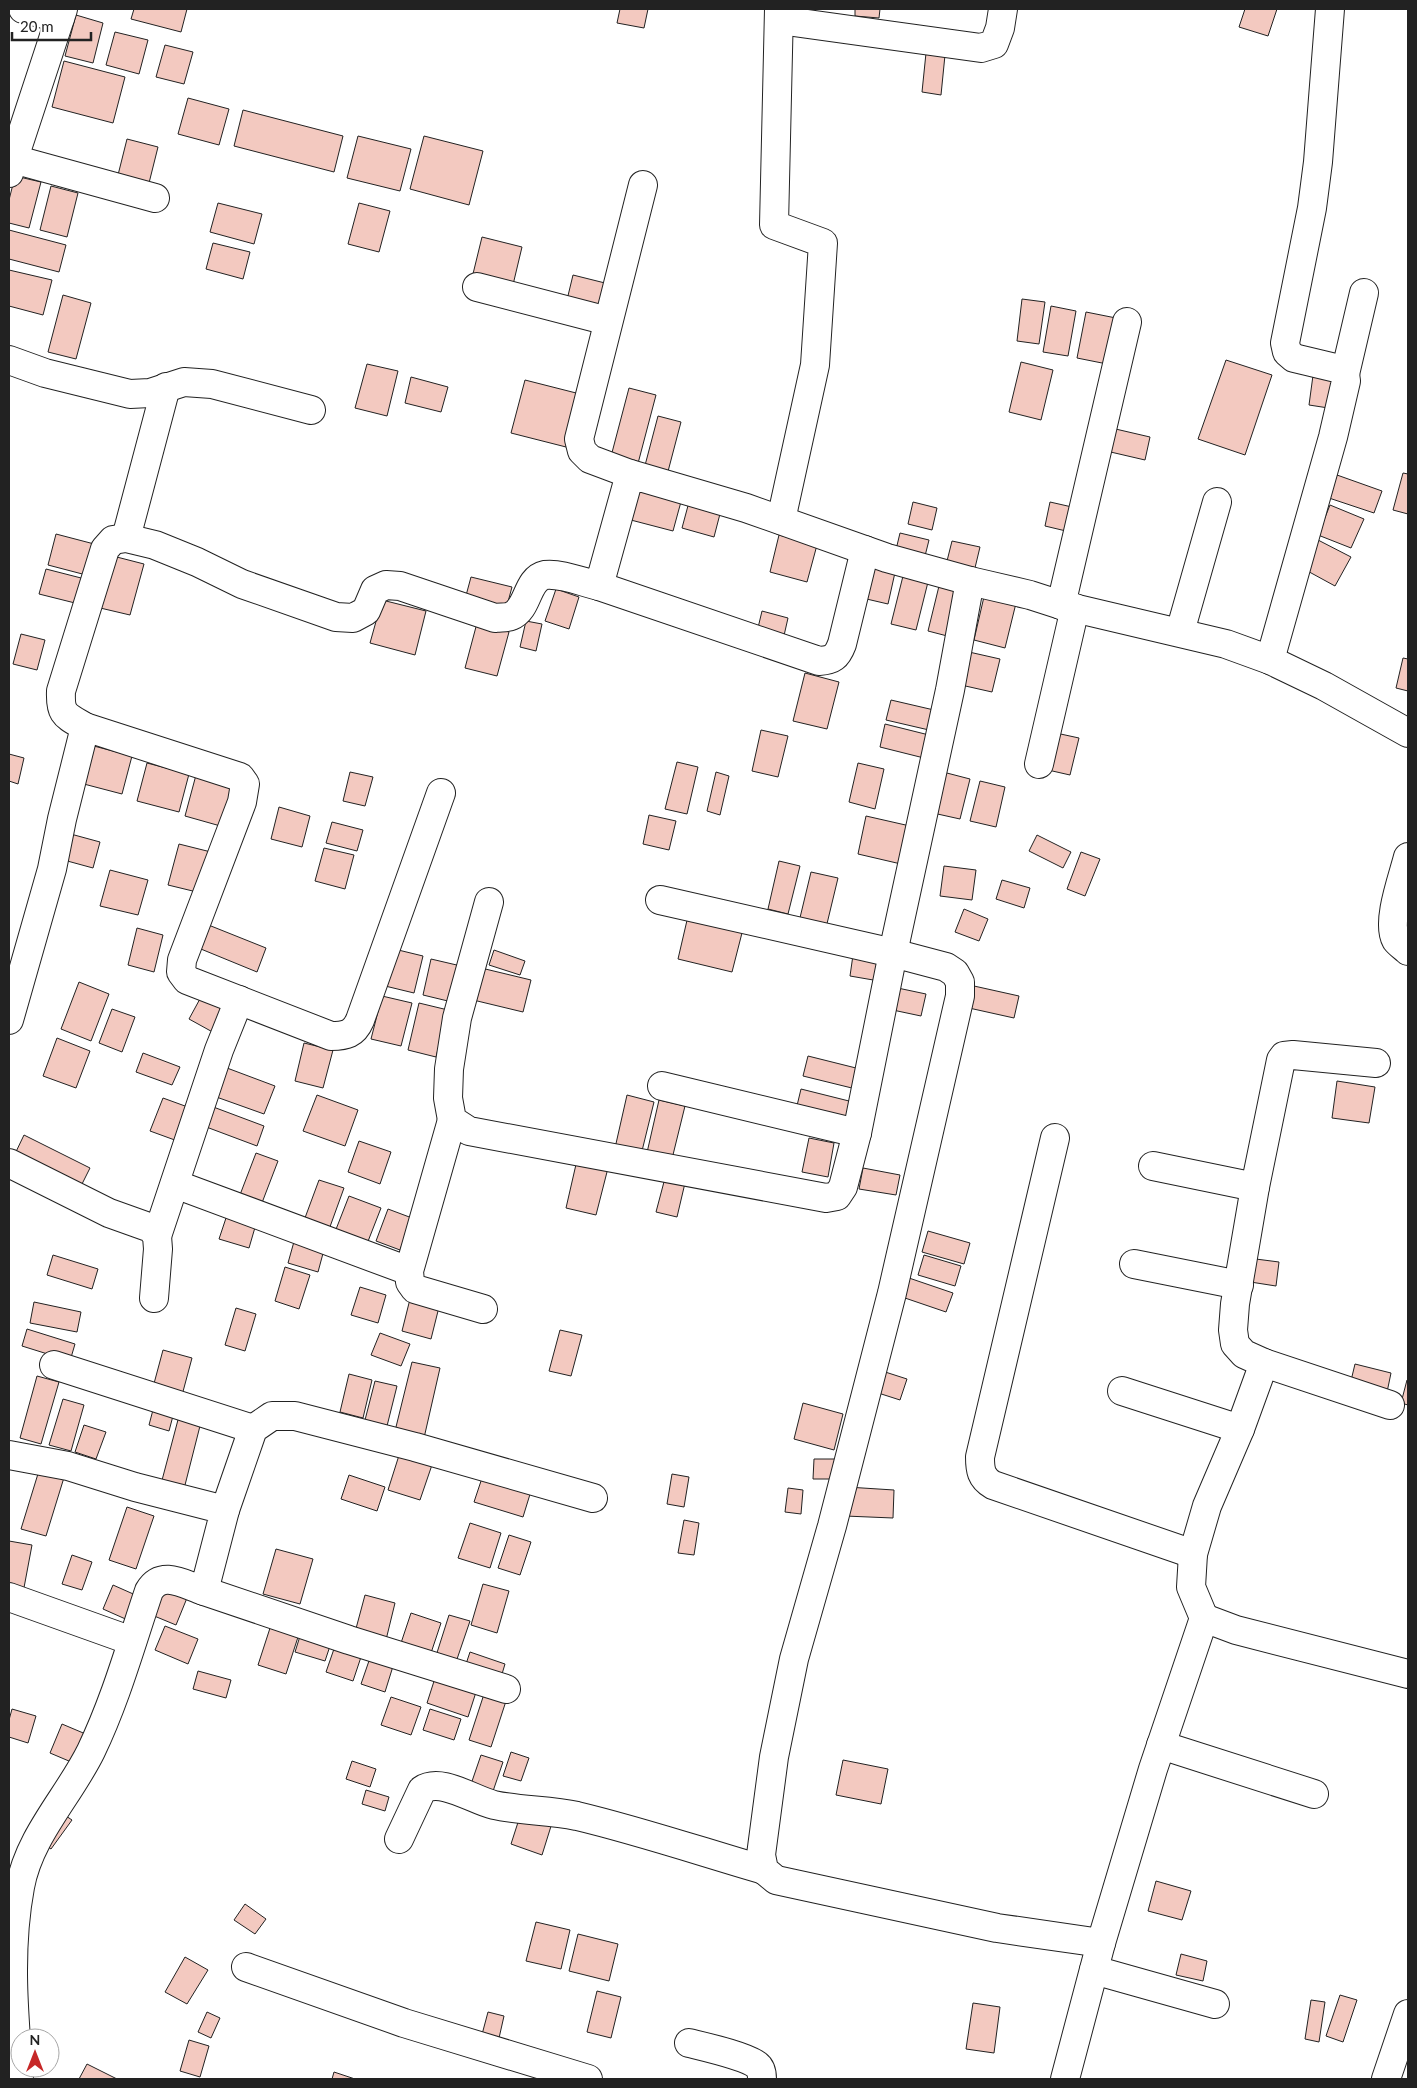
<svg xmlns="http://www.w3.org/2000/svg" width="1417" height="2088" viewBox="0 0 1417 2088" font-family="Lato,sans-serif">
  <rect width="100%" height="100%" fill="#fff"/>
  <g fill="#f3c9c0" stroke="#222">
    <polygon points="134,9 187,9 181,32 131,19"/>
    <polygon points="620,9 648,9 644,28 617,23"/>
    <polygon points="855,9 880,9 879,18 855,16"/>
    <polygon points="1245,9 1277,9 1268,36 1239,27"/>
    <polygon points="76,15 103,23 93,63 65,56"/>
    <polygon points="115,32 148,40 139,74 106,65"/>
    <polygon points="165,45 193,52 184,84 156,77"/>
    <polygon points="926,53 945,55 941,95 922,92"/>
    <polygon points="64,61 125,77 113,123 52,107"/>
    <polygon points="188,98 229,109 219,145 178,134"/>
    <polygon points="243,110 343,136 334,172 234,146"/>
    <polygon points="358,136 411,149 400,191 347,178"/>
    <polygon points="424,136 483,151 469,205 410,189"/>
    <polygon points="127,139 158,147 148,187 117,179"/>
    <polygon points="15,176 41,182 29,228 9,223 9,200"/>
    <polygon points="51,186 78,193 67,237 40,230"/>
    <polygon points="218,203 262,214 254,244 210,232"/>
    <polygon points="359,203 390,211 379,252 348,244"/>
    <polygon points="9,230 66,245 59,272 9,259"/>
    <polygon points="482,237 522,247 512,289 472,278"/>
    <polygon points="213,243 250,252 243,279 206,269"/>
    <polygon points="9,270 52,280 43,315 9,306"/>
    <polygon points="573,275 609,284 601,314 566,304"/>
    <polygon points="63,295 91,303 76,359 48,352"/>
    <polygon points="1022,299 1045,302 1039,344 1017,341"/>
    <polygon points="1051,306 1076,311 1068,356 1043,352"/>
    <polygon points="1086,312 1116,318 1107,364 1077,358"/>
    <polygon points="1226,360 1272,375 1245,455 1198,439"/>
    <polygon points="1021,362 1053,370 1041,420 1009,412"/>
    <polygon points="367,364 398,371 387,416 355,408"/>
    <polygon points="1314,368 1340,372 1335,409 1309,405"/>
    <polygon points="411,377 448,387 441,412 405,403"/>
    <polygon points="525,380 584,395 570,448 511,433"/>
    <polygon points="629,388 656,395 636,471 609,464"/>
    <polygon points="658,416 681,422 666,479 643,473"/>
    <polygon points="1107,427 1150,437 1145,460 1102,450"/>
    <polygon points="1403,473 1408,474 1408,514 1393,510"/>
    <polygon points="1337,475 1382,491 1374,513 1329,498"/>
    <polygon points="636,487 682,498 673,531 627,519"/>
    <polygon points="689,502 721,510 714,537 682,528"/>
    <polygon points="913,502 937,508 932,530 908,524"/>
    <polygon points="1050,502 1072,507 1066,531 1045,526"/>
    <polygon points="1330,505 1364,519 1351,548 1318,535"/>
    <polygon points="900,533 929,540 923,564 894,558"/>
    <polygon points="56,534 98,545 90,576 48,565"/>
    <polygon points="779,535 817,545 807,582 770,572"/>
    <polygon points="1318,540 1351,557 1335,586 1302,568"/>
    <polygon points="952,541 980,547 974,572 946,565"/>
    <polygon points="109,555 144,564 130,615 96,607"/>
    <polygon points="866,561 896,568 888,604 858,597"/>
    <polygon points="46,569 85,579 79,604 39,594"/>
    <polygon points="903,576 928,582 916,630 891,624"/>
    <polygon points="471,577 512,587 505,613 464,603"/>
    <polygon points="939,586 966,593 955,638 928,631"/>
    <polygon points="986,588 1018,595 1005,648 974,640"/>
    <polygon points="556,589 579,597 569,629 545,621"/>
    <polygon points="382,600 426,611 415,655 370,643"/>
    <polygon points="762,611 788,618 783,640 757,632"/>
    <polygon points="526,621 542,624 536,651 520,647"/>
    <polygon points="477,623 509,632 497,676 465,668"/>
    <polygon points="21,634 45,640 37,670 13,664"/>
    <polygon points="969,652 1000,659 992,692 961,685"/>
    <polygon points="1403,658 1408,659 1408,691 1396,688"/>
    <polygon points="805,673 839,682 827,729 793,721"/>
    <polygon points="891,700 934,710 929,730 886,720"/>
    <polygon points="885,724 929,735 924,758 880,747"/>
    <polygon points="761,730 788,736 778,777 752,771"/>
    <polygon points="1056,733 1079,738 1070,775 1048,770"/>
    <polygon points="90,745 132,756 122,794 80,783"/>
    <polygon points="9,754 24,758 18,784 9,781"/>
    <polygon points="677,762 698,767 687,814 665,809"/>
    <polygon points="147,763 189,774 179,812 137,801"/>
    <polygon points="858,763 884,769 875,809 849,802"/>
    <polygon points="350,772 373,777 365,806 343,801"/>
    <polygon points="716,772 729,776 720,815 707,811"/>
    <polygon points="943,772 970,779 960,819 933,813"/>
    <polygon points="196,775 235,785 224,827 185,816"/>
    <polygon points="980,781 1005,787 996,827 970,821"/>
    <polygon points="279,807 310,816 302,847 271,839"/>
    <polygon points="649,815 676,821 669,850 643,844"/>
    <polygon points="866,816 910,826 901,864 858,854"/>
    <polygon points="332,822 363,830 357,851 326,843"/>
    <polygon points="67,833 100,842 93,868 60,859"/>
    <polygon points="1037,835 1071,852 1063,868 1029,851"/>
    <polygon points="179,844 211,852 201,893 168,885"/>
    <polygon points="324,848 354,855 345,889 315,881"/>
    <polygon points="1081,852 1100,859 1085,896 1067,889"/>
    <polygon points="779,861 800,866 788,914 768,909"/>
    <polygon points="944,866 976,870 972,900 940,896"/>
    <polygon points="110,870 148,880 138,915 100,906"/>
    <polygon points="811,872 838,878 825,932 798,926"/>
    <polygon points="1002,880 1030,888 1024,908 996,899"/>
    <polygon points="964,909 988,919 979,941 955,932"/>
    <polygon points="688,916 743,929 732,972 678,959"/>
    <polygon points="206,924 266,948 257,972 196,947"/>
    <polygon points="137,928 163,935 154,972 128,965"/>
    <polygon points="390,948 423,956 414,993 381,985"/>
    <polygon points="494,950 525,961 520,975 489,965"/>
    <polygon points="853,955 883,961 879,981 850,976"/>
    <polygon points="431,959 461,966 452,1002 423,995"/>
    <polygon points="477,967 531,980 523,1012 469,999"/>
    <polygon points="79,982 109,994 91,1041 61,1029"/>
    <polygon points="974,986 1019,996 1014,1018 969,1008"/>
    <polygon points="893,987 926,994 921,1016 888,1009"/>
    <polygon points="382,996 412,1003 401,1046 371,1039"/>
    <polygon points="201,997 230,1013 218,1035 189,1019"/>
    <polygon points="419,1003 448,1010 436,1057 408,1050"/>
    <polygon points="112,1009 135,1017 122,1052 99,1043"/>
    <polygon points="57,1038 90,1051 76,1088 43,1076"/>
    <polygon points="304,1043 333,1050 323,1088 295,1081"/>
    <polygon points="143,1053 180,1067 172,1085 136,1072"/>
    <polygon points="808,1056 864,1070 860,1090 803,1076"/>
    <polygon points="219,1065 275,1086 264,1114 208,1094"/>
    <polygon points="1337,1081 1375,1087 1369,1123 1332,1118"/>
    <polygon points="801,1089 853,1102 847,1126 795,1114"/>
    <polygon points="317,1095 358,1110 345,1146 303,1131"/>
    <polygon points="627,1095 654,1102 641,1155 615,1148"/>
    <polygon points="163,1098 196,1110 183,1143 150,1131"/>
    <polygon points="659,1100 685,1106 671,1163 646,1157"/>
    <polygon points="208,1105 264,1126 257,1146 201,1125"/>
    <polygon points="24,1135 90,1168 79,1190 13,1158"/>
    <polygon points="809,1138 834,1143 828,1177 802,1172"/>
    <polygon points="359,1141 391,1152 380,1184 348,1172"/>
    <polygon points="256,1153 278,1161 260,1208 238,1200"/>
    <polygon points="577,1160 608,1168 596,1215 566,1208"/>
    <polygon points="863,1168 900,1175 896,1195 859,1189"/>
    <polygon points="665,1178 685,1183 677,1217 656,1212"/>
    <polygon points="319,1180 344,1188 327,1235 302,1226"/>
    <polygon points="349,1196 381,1208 365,1249 333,1237"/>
    <polygon points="388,1209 412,1218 400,1250 376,1241"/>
    <polygon points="227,1215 256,1224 249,1248 219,1239"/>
    <polygon points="928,1231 970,1243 964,1264 922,1252"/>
    <polygon points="295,1238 325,1246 318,1272 288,1263"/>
    <polygon points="53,1255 98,1269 92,1289 47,1275"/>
    <polygon points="924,1255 961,1266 955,1286 918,1275"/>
    <polygon points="1248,1258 1279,1262 1276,1286 1244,1281"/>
    <polygon points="285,1267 310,1275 299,1309 275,1301"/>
    <polygon points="909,1278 953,1293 946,1312 902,1297"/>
    <polygon points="360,1287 386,1295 378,1323 351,1315"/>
    <polygon points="410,1299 439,1307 431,1339 402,1331"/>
    <polygon points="34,1302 81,1312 77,1332 30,1323"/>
    <polygon points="236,1308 256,1314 245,1351 225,1345"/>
    <polygon points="27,1329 75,1344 70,1361 22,1346"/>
    <polygon points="560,1330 582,1335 571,1376 549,1371"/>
    <polygon points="380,1333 410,1344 401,1366 371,1355"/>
    <polygon points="163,1350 192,1358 181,1399 152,1391"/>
    <polygon points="412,1362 440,1368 424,1438 395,1431"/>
    <polygon points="1355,1364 1391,1373 1386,1397 1349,1389"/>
    <polygon points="879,1370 907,1379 900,1400 872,1391"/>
    <polygon points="349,1374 372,1380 363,1418 340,1412"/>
    <polygon points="37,1376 59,1382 41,1444 20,1438"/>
    <polygon points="1407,1380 1408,1380 1408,1405 1401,1403"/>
    <polygon points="375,1381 397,1386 387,1426 365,1420"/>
    <polygon points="63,1399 84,1405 71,1451 49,1445"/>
    <polygon points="803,1403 843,1414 834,1450 794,1439"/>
    <polygon points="154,1406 174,1412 169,1431 149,1425"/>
    <polygon points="179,1416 201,1422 184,1489 161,1484"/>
    <polygon points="84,1425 106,1432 96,1459 75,1452"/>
    <polygon points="401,1449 434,1459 420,1500 388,1490"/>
    <polygon points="814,1459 836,1459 836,1479 813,1479"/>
    <polygon points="41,1464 66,1471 46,1536 21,1529"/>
    <polygon points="672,1474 689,1477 684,1507 667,1504"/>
    <polygon points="349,1475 385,1487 377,1511 341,1499"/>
    <polygon points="483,1475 531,1491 523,1517 474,1502"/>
    <polygon points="847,1487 894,1490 893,1518 845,1516"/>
    <polygon points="788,1488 803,1490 801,1514 785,1512"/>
    <polygon points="127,1507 154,1516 136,1569 109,1560"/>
    <polygon points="684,1520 699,1523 694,1555 678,1553"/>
    <polygon points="470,1523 501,1533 490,1568 458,1558"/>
    <polygon points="509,1535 531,1542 520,1575 498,1568"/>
    <polygon points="9,1541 32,1545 23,1593 9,1590"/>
    <polygon points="276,1549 313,1559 300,1604 263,1594"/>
    <polygon points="72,1555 92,1562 82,1590 62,1584"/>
    <polygon points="483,1584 509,1591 497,1633 471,1625"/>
    <polygon points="113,1585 140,1597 130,1621 103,1609"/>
    <polygon points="158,1586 187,1598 176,1625 147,1613"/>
    <polygon points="365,1595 395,1603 385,1644 354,1636"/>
    <polygon points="411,1613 441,1623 429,1659 399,1649"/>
    <polygon points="449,1615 470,1621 455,1665 435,1659"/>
    <polygon points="271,1625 299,1634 286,1674 258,1665"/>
    <polygon points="165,1626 198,1639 188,1664 155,1650"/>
    <polygon points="301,1633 331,1643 325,1661 295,1652"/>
    <polygon points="335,1646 362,1654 353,1681 326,1672"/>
    <polygon points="470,1652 505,1664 499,1684 463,1673"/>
    <polygon points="371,1655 394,1663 385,1692 361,1684"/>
    <polygon points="198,1671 231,1680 226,1698 193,1689"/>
    <polygon points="436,1675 477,1689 468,1717 427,1703"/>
    <polygon points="485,1691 507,1698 491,1747 469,1740"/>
    <polygon points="391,1697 421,1707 411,1735 381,1725"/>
    <polygon points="12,1709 36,1716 28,1743 9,1737 9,1720"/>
    <polygon points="430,1709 461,1719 454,1740 423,1730"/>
    <polygon points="62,1724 88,1735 76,1764 50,1753"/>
    <polygon points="511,1752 529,1758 521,1781 503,1776"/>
    <polygon points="481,1755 503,1762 490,1800 468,1793"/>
    <polygon points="843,1760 888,1769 881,1804 836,1795"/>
    <polygon points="352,1761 376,1769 370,1787 346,1779"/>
    <polygon points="366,1790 389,1797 385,1811 362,1804"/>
    <polygon points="60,1812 72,1820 51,1849 39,1841"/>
    <polygon points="521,1813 552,1823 542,1855 511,1844"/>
    <polygon points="1156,1881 1191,1891 1182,1920 1148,1911"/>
    <polygon points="245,1904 266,1919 255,1934 234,1920"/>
    <polygon points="536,1922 570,1930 561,1969 526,1961"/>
    <polygon points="578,1934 618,1944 609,1981 569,1971"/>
    <polygon points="1181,1954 1207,1961 1203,1981 1176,1975"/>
    <polygon points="185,1957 208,1970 187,2004 165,1992"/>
    <polygon points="597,1991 621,1997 611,2038 587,2032"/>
    <polygon points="1340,1995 1357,2000 1343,2042 1326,2036"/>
    <polygon points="1311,2000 1325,2002 1319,2042 1305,2039"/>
    <polygon points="973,2003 1000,2007 994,2053 966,2049"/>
    <polygon points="207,2012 220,2018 211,2038 198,2032"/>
    <polygon points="488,2012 504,2016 497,2047 480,2042"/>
    <polygon points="189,2040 209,2046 200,2077 180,2071"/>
    <polygon points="87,2064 117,2079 79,2079"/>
    <polygon points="334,2072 355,2079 332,2079"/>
  </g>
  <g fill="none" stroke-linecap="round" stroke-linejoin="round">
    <defs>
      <g id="minor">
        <polyline points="23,9 60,18"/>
        <polyline points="779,9 774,225 823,243 815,365 781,520"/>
        <polyline points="779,20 981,48 994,44 1000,28 1003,9"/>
        <polyline points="13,159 155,198"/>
        <polyline points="9,173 63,9"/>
        <polyline points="477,287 608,321"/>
        <polyline points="9,360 45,373 130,394 150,393 184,382 212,384 311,410"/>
        <polyline points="1345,374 1364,293"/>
        <polyline points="630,474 590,459 582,451 579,439 643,185"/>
        <polyline points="126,538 166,387"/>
        <path d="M599,586l220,75c14,-1 18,-4 23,-17l23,-94"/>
        <polyline points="1061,605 1127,322"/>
        <polyline points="1180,632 1217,502"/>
        <polyline points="1270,660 1333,437 1346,381 1345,374 1340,369 1294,358 1287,352 1285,343 1312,208 1318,162 1330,9"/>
        <path d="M85,727l155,50 5,7 -3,18 -60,158 -1,12 6,8 144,56c15,0 23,-2 29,-16l81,-227"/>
        <polyline points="1039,764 1075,608"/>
        <path d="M1408,857c-5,20 -22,65 -12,83 3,4 9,8 12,11"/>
        <polyline points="660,900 893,953 946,967 955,973 960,982 960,996 892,1293 832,1526 794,1659 774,1757 761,1855 764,1870 776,1880 997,1928 1101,1943"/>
        <polyline points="489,902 457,1018 449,1069 448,1098 452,1120 469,1131 826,1198 837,1196 843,1187 857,1133 893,953 950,690 970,581"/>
        <path d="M9,1020l43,-151 10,-50 23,-92c-20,-12 -25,-12 -24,-36l44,-142 8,-9 13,-2 29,7 42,17 45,22 94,33 17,1 13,-7 9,-21 11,-5 14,1 95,32c5,-1 12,0 16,-2 18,-7 15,-37 34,-41 16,-2 37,7 54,11l31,-112 116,34 141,50 83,23 60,14 31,10 165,39 44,16 54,26 84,47"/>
        <polyline points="1376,1063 1293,1055 1284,1056 1281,1060 1255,1187 1235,1304 1233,1330 1235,1344 1244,1354 1264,1363 1390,1405"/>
        <polyline points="662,1086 857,1133"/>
        <polyline points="452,1120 409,1271 410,1282 415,1289 483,1309"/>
        <path d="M1055,1138l-75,319c0,13 1,21 13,28l200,69"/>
        <polyline points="9,1163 109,1213 151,1228 157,1236 158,1249 154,1298"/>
        <polyline points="1153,1166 1255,1187"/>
        <polyline points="175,1184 409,1271"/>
        <polyline points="157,1236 219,1050 239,1000"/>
        <polyline points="1134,1264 1239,1285"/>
        <polyline points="54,1365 253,1429"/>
        <polyline points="1122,1391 1240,1429"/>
        <path d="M9,1455l59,11 67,21 90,23 -21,81c-19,-6 -42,-22 -55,0 -18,53 -33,108 -58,160 -22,45 -62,85 -71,136 -12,64 -6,128 -1,192"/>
        <polyline points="225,1510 253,1429 272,1416 295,1416 415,1447 593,1498"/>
        <polyline points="204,1591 349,1640 506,1689"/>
        <polyline points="9,1597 132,1641"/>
        <polyline points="1204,1618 1236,1630 1408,1674"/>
        <polyline points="1161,1745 1314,1794"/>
        <path d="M399,1839l23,-49c19,-13 51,10 72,15 27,6 55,5 83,11 63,15 125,36 187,54"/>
        <polyline points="246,1967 404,2023 588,2079"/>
        <polyline points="1094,1970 1215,2004"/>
        <path d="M689,2043c16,4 56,13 68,22 4,3 5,9 5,14"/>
        <polyline points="1065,2079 1101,1943 1153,1769 1204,1618 1191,1587 1193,1554 1207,1506 1240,1429 1264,1363"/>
        <polyline points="1386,2079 1408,2014"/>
      </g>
    </defs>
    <use href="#minor" stroke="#222" stroke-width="30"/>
    <use href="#minor" stroke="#fff" stroke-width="28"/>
  </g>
  <rect width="1417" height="2088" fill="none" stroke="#222222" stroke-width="20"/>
  <g transform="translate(35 2053)"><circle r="24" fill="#ffffff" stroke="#a7a7a7"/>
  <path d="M0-4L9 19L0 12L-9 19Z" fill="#c62828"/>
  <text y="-8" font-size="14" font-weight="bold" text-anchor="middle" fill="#222222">N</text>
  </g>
  <path d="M12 32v8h79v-8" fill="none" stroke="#222222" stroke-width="2.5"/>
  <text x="20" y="32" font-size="15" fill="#222222" stroke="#ffffff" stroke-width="4" paint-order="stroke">20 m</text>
</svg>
